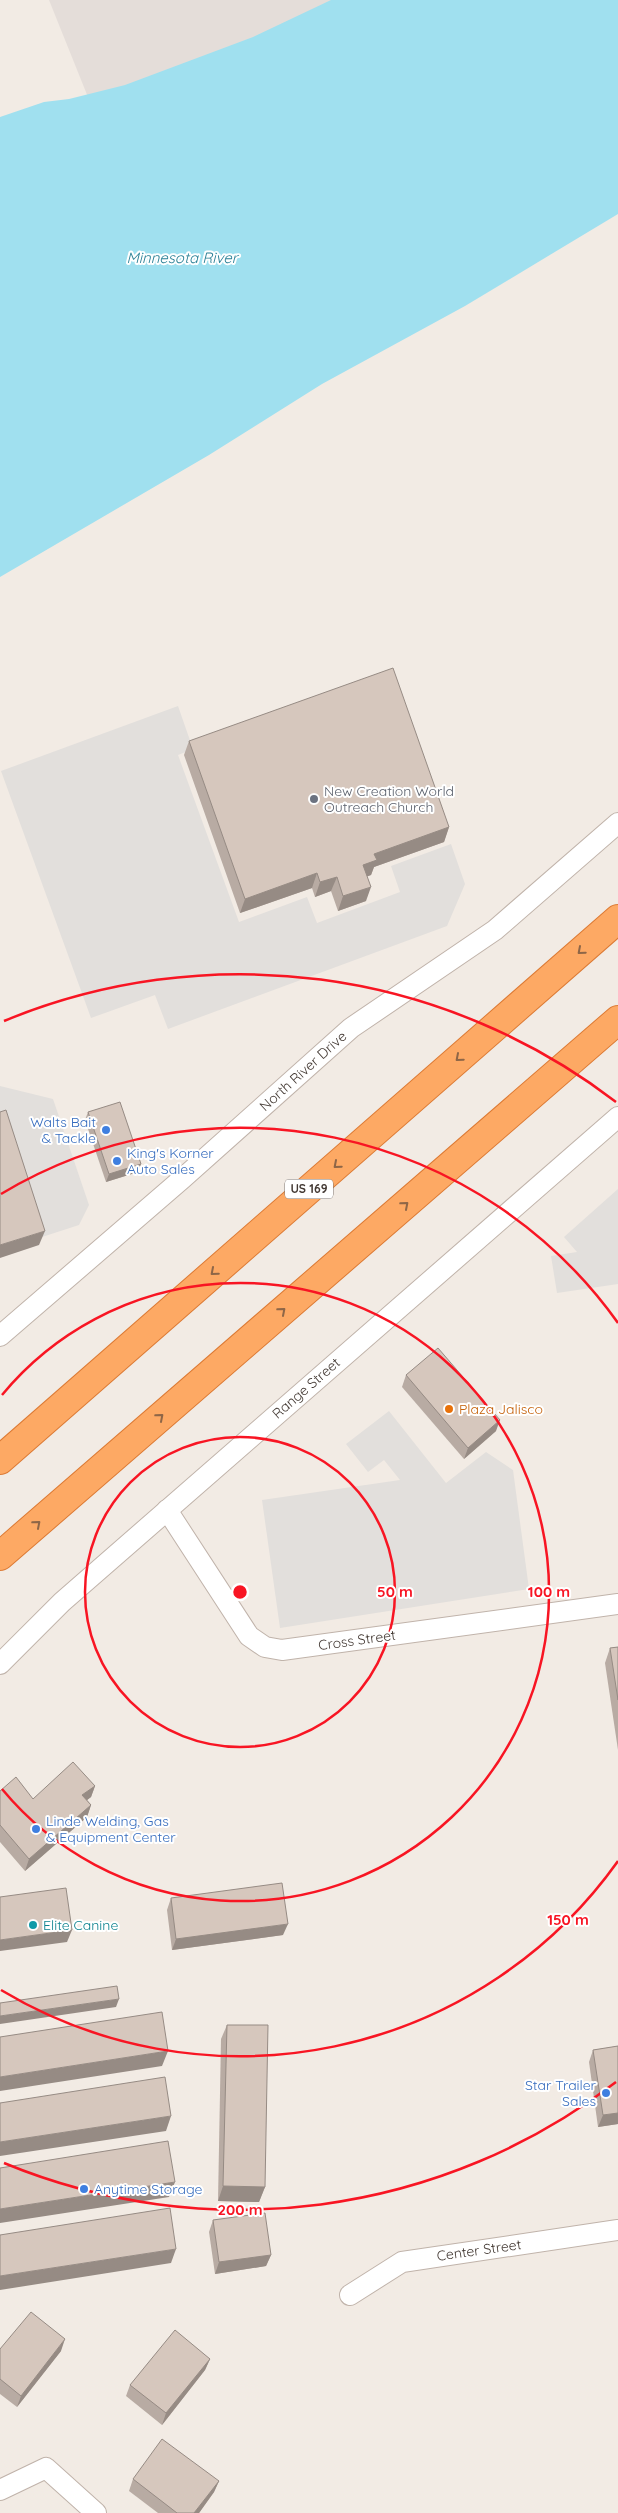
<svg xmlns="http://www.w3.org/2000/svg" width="618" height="2513" viewBox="0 0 618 2513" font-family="Quicksand,sans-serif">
  <rect width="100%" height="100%" fill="#f2ebe4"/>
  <polygon fill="#e4ddd9" points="49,0 553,0 104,137"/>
  <g fill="#e2dfdc">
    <polygon points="178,706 193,749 178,755 239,922 307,897 317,923 400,892 391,866 451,844 465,884 447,926 168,1029 155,995 91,1018 1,771"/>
    <polygon points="0,1086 53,1099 89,1205 79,1225 42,1237 0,1113"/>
    <polygon points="618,1189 618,1284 557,1293 551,1256 577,1252 564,1237"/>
    <polygon points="389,1411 446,1483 486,1452 513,1470 529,1589 280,1628 262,1500 400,1480 384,1460 368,1472 346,1444"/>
  </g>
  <polygon fill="#a0e0ef" points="331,0 618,0 618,214 465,306 322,384 209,455 0,577 0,117 44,102 69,99 125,85 253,37"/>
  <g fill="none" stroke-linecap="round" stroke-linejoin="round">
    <defs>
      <g id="minor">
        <polyline points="0,1336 182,1179 351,1028 495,930 618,823"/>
        <polyline points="167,1510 249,1636 265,1647 282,1650 618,1604"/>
        <polyline points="0,1664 62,1602 618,1117"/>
        <polyline points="350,2295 402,2262 618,2230"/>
        <polyline points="0,2490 46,2468 96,2513"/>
      </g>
      <g id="highway">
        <polyline points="0,1460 618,919"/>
        <polyline points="0,1556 618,1020"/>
      </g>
    </defs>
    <use href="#minor" stroke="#c0b3aa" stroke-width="22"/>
    <use href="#highway" stroke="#dc7a34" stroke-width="30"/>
    <use href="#minor" stroke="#fff" stroke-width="20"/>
    <use href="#highway" stroke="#fda964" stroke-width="28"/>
  </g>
  <g fill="#b8aba3">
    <polygon points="189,741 449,827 444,842 374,867 371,875 367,876 366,901 338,911 331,891 315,897 312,888 240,913 184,755"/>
    <polygon points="88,1112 141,1164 138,1172 106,1182 85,1120"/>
    <polygon points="406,1375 496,1431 464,1459 402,1387"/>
    <polygon points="618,1647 618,1750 605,1663 610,1648"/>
    <polygon points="95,1786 91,1797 87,1800 91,1805 87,1817 25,1871 0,1842 0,1791 33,1799"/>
    <polygon points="171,1898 283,1935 172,1950 167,1910"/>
    <polygon points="227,2025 265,2187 259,2202 218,2201 221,2039"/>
    <polygon points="618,2046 618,2124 598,2127 589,2062 593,2050"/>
    <polygon points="213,2220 271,2255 266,2266 215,2274 209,2232"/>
    <polygon points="0,2349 61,2351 17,2407 0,2394"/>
    <polygon points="210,2359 205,2370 162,2425 126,2396 130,2385"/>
    <polygon points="133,2479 219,2481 214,2492 199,2513 158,2513 129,2491"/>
  </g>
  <g fill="#968b84">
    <polygon points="449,827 444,842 374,867 371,875 358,880 363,865 374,854"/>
    <polygon points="317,873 312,888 240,913 245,899"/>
    <polygon points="337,877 331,891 315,897 320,882"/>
    <polygon points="371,887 366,901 338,911 343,896"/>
    <polygon points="141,1164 138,1172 106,1182 109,1174"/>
    <polygon points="45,1231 39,1245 0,1258 0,1245"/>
    <polygon points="500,1420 496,1431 464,1459 468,1448"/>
    <polygon points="95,1786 91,1797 78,1807 82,1795"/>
    <polygon points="91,1805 87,1817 25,1871 29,1859"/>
    <polygon points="288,1924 283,1935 172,1950 176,1939"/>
    <polygon points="72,1930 67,1942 0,1951 0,1940"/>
    <polygon points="119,1999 116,2007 0,2024 0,2016"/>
    <polygon points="168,2051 162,2066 0,2091 0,2077"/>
    <polygon points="618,2113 618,2124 598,2127 603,2115"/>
    <polygon points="171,2116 166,2131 0,2156 0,2142"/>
    <polygon points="175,2182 169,2197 0,2223 0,2209"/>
    <polygon points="223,2186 265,2187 259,2202 218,2201"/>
    <polygon points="176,2249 171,2263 0,2290 0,2276"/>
    <polygon points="271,2255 266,2266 215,2274 219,2262"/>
    <polygon points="65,2339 61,2351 17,2407 21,2396"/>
    <polygon points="210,2359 205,2370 162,2425 166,2413"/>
    <polygon points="219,2481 214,2492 199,2513 194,2513"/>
  </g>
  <g fill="#d6c7bd" stroke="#968b84">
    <polygon points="393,668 449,827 374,854 377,860 363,865 371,887 343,896 337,877 320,882 317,873 245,899 189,741"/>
    <polygon points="120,1102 141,1164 109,1174 88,1112"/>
    <polygon points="6,1110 45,1231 0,1245 0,1112"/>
    <polygon points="438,1348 500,1420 468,1448 406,1375"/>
    <polygon points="618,1647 618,1700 610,1648"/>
    <polygon points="73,1762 95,1786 82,1795 91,1805 29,1859 0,1825 0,1791 16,1777 33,1799"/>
    <polygon points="282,1883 288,1924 176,1939 171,1898"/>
    <polygon points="66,1888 72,1930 0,1940 0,1897"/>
    <polygon points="117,1986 119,1999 0,2016 0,2003"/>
    <polygon points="162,2012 168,2051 0,2077 0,2037"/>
    <polygon points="227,2025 268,2025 265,2187 223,2186"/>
    <polygon points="618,2046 618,2113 603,2115 593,2050"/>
    <polygon points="165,2077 171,2116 0,2142 0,2103"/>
    <polygon points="168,2141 175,2182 0,2209 0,2168"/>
    <polygon points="170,2208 176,2249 0,2276 0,2235"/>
    <polygon points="265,2213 271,2255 219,2262 213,2220"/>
    <polygon points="31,2312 65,2339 21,2396 0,2379 0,2349"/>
    <polygon points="175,2330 210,2359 166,2413 130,2385"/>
    <polygon points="162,2439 219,2481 194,2513 177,2513 133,2479"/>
  </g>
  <defs><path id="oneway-chevron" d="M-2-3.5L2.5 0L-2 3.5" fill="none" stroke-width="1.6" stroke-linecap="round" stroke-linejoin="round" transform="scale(1.25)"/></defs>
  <g stroke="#8e6647">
    <use href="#oneway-chevron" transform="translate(581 951) rotate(139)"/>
    <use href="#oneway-chevron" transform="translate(459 1058) rotate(139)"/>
    <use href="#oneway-chevron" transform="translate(337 1165) rotate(139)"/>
    <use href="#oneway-chevron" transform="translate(405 1205) rotate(-41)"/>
    <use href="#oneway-chevron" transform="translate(214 1272) rotate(139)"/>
    <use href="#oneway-chevron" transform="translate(282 1311) rotate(-41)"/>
    <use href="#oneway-chevron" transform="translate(160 1417) rotate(-41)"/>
    <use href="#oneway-chevron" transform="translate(37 1524) rotate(-41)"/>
  </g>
  <g fill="none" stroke="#f81523" stroke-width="2.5">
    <circle cx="240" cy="1592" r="155"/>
    <path d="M2 1395A309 309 0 1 1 2 1789"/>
    <path d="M618 1861A464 464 0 0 1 1 1990M1 1194A464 464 0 0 1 618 1323"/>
    <path d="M616 2082A618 618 0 0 1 4 2163M4 1021A618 618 0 0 1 616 1102"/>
  </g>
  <circle fill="#6b7280" stroke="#fff" stroke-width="2" cx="314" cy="799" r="5"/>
  <g fill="#3f7fe0" stroke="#fff" stroke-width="2">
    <circle cx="106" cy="1130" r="5"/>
    <circle cx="117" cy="1161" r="5"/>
    <circle cx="36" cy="1829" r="5"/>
    <circle cx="606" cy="2093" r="5"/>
    <circle cx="84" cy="2189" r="5"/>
  </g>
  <circle fill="#e8710a" stroke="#fff" stroke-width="2" cx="449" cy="1409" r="5"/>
  <circle fill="#0f9aa8" stroke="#fff" stroke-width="2" cx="33" cy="1925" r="5"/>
  <g text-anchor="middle" stroke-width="4" stroke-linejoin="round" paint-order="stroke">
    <rect fill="#fff" stroke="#7c7571" stroke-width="1" x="285" y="1179.5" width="48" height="19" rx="4"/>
    <g font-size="12" font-weight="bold" fill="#443a34">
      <text x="309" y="1193">US 169</text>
    </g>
    <g font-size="14" fill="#5b616d" stroke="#fff" text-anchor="start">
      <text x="324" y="796">New Creation World<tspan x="324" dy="16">Outreach Church</tspan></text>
    </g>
    <g font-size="14" fill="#443a34" stroke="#fff">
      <text transform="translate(303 1071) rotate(-42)" y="5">North River Drive</text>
      <text transform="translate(306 1388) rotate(-41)" y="5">Range Street</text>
      <text transform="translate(357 1640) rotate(-8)" y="5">Cross Street</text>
      <text transform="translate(479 2250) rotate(-8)" y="5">Center Street</text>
    </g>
    <g font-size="14" fill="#366cbe" stroke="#fff" text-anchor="start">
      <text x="96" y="1127" text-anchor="end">Walts Bait<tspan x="96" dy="16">&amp; Tackle</tspan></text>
      <text x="127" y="1158">King's Korner<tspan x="127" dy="16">Auto Sales</tspan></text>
      <text x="46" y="1826">Linde Welding, Gas<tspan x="46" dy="16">&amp; Equipment Center</tspan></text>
      <text x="596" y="2090" text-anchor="end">Star Trailer<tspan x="596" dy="16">Sales</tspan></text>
      <text x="94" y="2194">Anytime Storage</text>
    </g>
    <g font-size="14" fill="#c56008" stroke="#fff" text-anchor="start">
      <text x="459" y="1414">Plaza Jalisco</text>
    </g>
    <g font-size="14" fill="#0d838f" stroke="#fff" text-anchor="start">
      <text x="43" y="1930">Elite Canine</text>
    </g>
    <g font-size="15" font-style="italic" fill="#2a8096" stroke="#fff">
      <text x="182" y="263">Minnesota River</text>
    </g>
  </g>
  <circle cx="240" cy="1592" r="8" fill="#f81523" stroke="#fff" stroke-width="2.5"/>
  <g font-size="15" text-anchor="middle" font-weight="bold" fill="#f81523" stroke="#fff" stroke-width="4" stroke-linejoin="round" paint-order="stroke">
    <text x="395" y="1597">50 m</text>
    <text x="549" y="1597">100 m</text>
    <text x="568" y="1925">150 m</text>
    <text x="240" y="2215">200 m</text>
  </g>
</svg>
